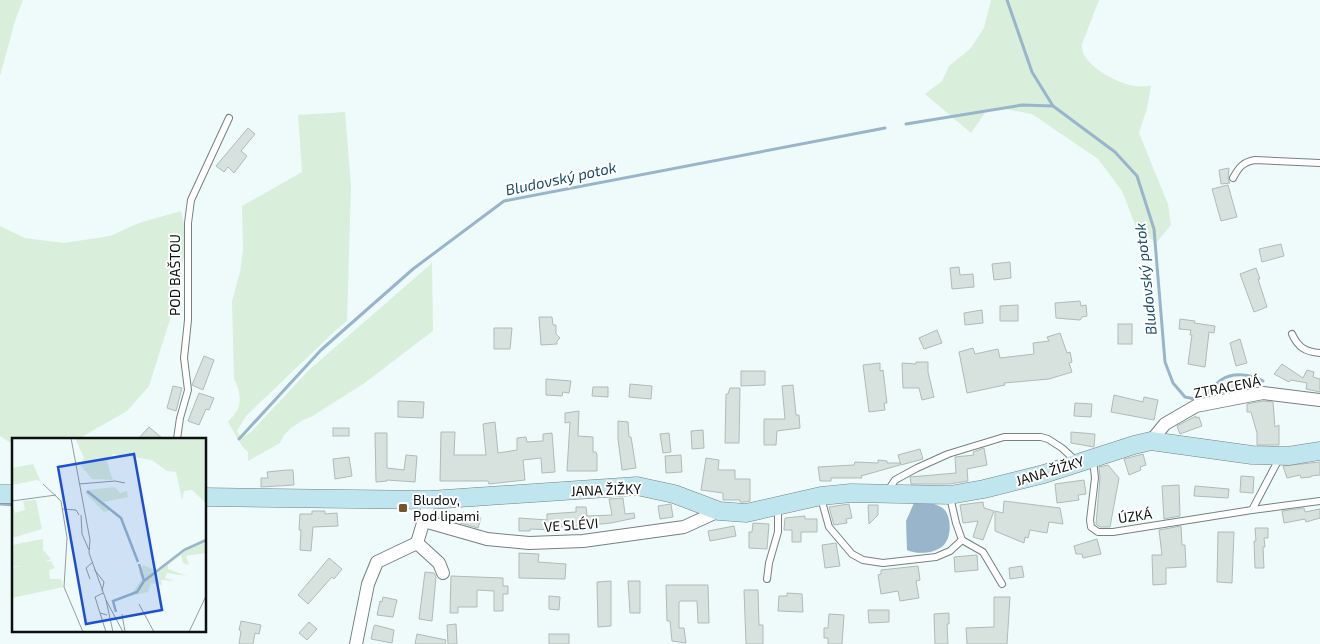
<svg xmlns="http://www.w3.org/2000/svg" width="1320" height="644" viewBox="0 0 1320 644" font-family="'Exo 2',sans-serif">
  <rect width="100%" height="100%" fill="#effbfb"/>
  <g fill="#d9eedb">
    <polygon points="0,0 23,0 15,21 0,76"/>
    <path d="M991,0h108l-17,44c-3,20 36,40 53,42 5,1 11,0 16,0l-4,22 -8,25 29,71 3,21 -15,18 -20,-16 -14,-36 -24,-32 -66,-45 -32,-6 -13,2 -16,23 -46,-39 17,-13 7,-15 21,-17 14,-21z"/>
    <path d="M345,112l6,74 -4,135 -11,9 -90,86 -9,15 4,7 10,-6 58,-62 123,-107 1,68 -70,53 -52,33 -8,3 -12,8 -7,7 -4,8 -32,18v-9l-6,-6 -14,-24c3,-4 6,-6 8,-10 7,-10 3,-24 -2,-33l-2,-78 8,-29 3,-22 -1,-44 60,-34 -4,-57z"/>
    <polygon points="181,211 187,238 177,297 149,386 127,411 78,439 14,439 14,445 0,436 0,226 25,238 64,243 110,236 139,223"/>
  </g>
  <path fill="#99b5cb" d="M914,503c8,0 20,-1 27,4 10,5 11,26 5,35 -7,12 -29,13 -39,8l-1,-29z"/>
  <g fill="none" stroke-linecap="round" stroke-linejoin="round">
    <g stroke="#99b5cb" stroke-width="3">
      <polyline points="1007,0 1032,72 1053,106"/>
      <path d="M906,124l116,-19 31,1 62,46 22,24 17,53 11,133 8,21 12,14 15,3c7,-7 14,-14 21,-20 12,-8 30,-6 42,1"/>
      <polyline points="239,439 321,350 413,269 504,201 885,128"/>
      <polyline points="0,504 14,505"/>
    </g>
  </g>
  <g fill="#d7e2de" stroke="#b0bbb7">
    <polygon points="248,128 255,134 241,151 247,156 234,173 228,167 224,172 216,166"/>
    <polygon points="1229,168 1228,179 1230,183 1221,184 1219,170"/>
    <polygon points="1228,185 1237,217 1221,221 1212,189"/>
    <polygon points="1281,244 1284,256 1262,262 1259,249"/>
    <polygon points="1010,262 1011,278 994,280 992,264"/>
    <polygon points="959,267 960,275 973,274 974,287 952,289 950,268"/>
    <polygon points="1256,268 1260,279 1258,279 1267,307 1254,312 1240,274"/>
    <polygon points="1080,301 1081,306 1086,305 1087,316 1082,317 1080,320 1056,318 1055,303"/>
    <polygon points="1018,305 1018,321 1000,321 1000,306"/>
    <polygon points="982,310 983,323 965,325 964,313"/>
    <polygon points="539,317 552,317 553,325 556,325 556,334 560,338 557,341 557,344 541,345"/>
    <polygon points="1180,319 1195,321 1194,323 1215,326 1214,333 1209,332 1205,367 1188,364 1192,335 1190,335 1191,330 1179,329"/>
    <rect x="1118" y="324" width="14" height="20"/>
    <polygon points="494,328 512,328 510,349 494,349"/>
    <polygon points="937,330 942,343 924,349 919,338"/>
    <polygon points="1060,333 1067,353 1070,352 1072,362 1069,363 1072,372 1049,379 1004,383 1005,385 967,393 959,352 973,348 975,354 998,349 1000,358 1034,354 1033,343 1049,341 1047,337"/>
    <polygon points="1240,339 1247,363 1236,366 1230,343"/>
    <polygon points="204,356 214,360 203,390 192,385"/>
    <polygon points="916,362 928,362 928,372 934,397 922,400 919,388 903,388 902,363 916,364"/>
    <polygon points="880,363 880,371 883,370 887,403 884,403 885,410 869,412 863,365"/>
    <polygon points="1282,364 1303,378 1307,370 1314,372 1313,377 1320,379 1320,392 1306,389 1307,383 1291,380 1289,382 1274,374"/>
    <polygon points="741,371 765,371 765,385 741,386"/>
    <polygon points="1245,378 1246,382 1253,381 1255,386 1220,393 1218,386"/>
    <polygon points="546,379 571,381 569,393 563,392 562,396 546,395"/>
    <polygon points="630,384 652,386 651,399 629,397"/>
    <polygon points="793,385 796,415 799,415 800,428 777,431 776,445 764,445 764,419 785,419 782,386"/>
    <polygon points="173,386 182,388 176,411 167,408"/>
    <polygon points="593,387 608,387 608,397 592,396"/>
    <polygon points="730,388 740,388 739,443 725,443 726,394 728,394"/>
    <polygon points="199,393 214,398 209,410 206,409 199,425 188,421"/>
    <polygon points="1114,395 1143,402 1144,397 1158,400 1154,420 1111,412"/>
    <polygon points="398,401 424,402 423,418 398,417"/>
    <polygon points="1263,401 1273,402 1275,427 1279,425 1279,445 1257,445 1257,433 1251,412 1247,412 1247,404"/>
    <polygon points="1075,403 1092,404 1091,417 1074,416"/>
    <polygon points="579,411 578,436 593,437 593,452 596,452 597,455 597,471 567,471 570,422 565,423 565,413"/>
    <polygon points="1196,416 1196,418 1199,417 1202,426 1180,434 1177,426"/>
    <polygon points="618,421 628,422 629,437 631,437 636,468 622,470 618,439"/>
    <polygon points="495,422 498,453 517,450 517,438 526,437 527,442 543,441 543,434 552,433 555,472 542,473 541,458 523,460 525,480 489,484 488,481 440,481 441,432 455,432 454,455 486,455 483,424"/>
    <polygon points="149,427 163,439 138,439"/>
    <rect x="333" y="428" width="16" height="8"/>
    <polygon points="703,430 704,448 692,449 691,431"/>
    <polygon points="1071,432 1095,434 1094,447 1071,443"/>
    <polygon points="375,433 387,433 387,468 404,470 406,455 417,456 415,482 387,480 387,481 376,482"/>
    <polygon points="669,433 671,452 663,453 660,434"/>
    <polygon points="984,448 987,465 967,469 968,481 949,484 911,484 910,477 956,473 955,457 974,455 973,452"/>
    <polygon points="920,449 923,459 901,465 898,455"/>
    <polygon points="1143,454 1146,465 1140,467 1141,470 1129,475 1124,459"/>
    <polygon points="681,455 682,472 666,473 665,456"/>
    <polygon points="349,457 352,476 335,479 333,459"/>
    <polygon points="706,458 719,460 718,470 735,470 735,479 750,479 750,501 745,502 740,502 740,500 723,500 723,493 701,490"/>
    <polygon points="878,460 887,461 887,463 900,463 900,465 861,476 862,478 831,478 831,481 820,481 818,467 854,465 855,462 878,463"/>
    <polygon points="1320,462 1320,475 1311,476 1311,477 1301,478 1300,475 1287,478 1283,466"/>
    <polygon points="1108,465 1119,478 1110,527 1100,527 1096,524 1100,478 1099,467"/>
    <polygon points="287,470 293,470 294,485 261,487 261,478 268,478 267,472"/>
    <polygon points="1241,476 1254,477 1253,493 1240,492"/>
    <polygon points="1084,480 1086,494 1078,495 1079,500 1057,503 1055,484"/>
    <polygon points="1179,485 1180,516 1164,519 1162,486"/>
    <polygon points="1195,486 1229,489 1228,498 1194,496"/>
    <polygon points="623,498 625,514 634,513 635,518 611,523 591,525 591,527 578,528 577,526 555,527 555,530 530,529 530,531 519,531 519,518 547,520 547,514 576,512 576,507 586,507 587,516 612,515 609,499"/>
    <polygon points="1004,501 1060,508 1063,524 1049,522 1047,533 1030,530 1028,538 1025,537 1024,543 995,531 995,511 1003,513"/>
    <polygon points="983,502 984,508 994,511 983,540 973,537 978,521 963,523 960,505"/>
    <polygon points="671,504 673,517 660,519 658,506"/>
    <polygon points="849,504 852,518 846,519 847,523 834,525 829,507"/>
    <polygon points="868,505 878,505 878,515 869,524"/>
    <polygon points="1304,508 1305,512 1320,509 1320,518 1306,522 1305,519 1284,523 1282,511"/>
    <polygon points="441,510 462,515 463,512 481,518 478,528 439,517"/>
    <polygon points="312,511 325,511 325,514 337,513 338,526 313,527 311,551 300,550 301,530 299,530 300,514 312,514"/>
    <polygon points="805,516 805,519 817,519 817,532 801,532 801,542 792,542 792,530 784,530 785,518"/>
    <polygon points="753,523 769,524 767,549 749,548 749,532 752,532"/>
    <polygon points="734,526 736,536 710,541 708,531"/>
    <polygon points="1181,526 1182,545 1185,545 1186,567 1166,568 1166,584 1153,585 1152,555 1162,555 1159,530"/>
    <polygon points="1255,528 1268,528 1268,538 1264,538 1265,547 1263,547 1264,568 1255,568 1254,541 1256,541"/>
    <polygon points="1218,532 1234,532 1232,583 1217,582"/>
    <polygon points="1097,539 1101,554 1083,558 1082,554 1076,554 1074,546"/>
    <polygon points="836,543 840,566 825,568 822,545"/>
    <polygon points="519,553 539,554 538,562 566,564 565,579 519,578"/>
    <polygon points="977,555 978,570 955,572 954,557"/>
    <polygon points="329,558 342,569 334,579 332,577 308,604 298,595"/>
    <polygon points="918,566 920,580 916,581 919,598 900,601 898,591 881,594 878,575 881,574 881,570"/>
    <polygon points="1022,566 1024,577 1010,579 1009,568"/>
    <polygon points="425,572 434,573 436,577 432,621 419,619"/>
    <polygon points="451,576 503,578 503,586 508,586 508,594 503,594 503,611 494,611 494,591 477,590 477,607 458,607 458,613 450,613"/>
    <polygon points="611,581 611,626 598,627 597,582"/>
    <polygon points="628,581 640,581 640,613 630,613"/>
    <polygon points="666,585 708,585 709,623 698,623 697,601 680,601 679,603 679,628 684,628 686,643 672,641 670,621 667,621"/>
    <polygon points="744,590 758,590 759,625 763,625 763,644 746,644"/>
    <polygon points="787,593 802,594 803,612 778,611 779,596 787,596"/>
    <polygon points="549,596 560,597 559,610 549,609"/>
    <polygon points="383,597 397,600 393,617 377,615 380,601 382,602"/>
    <polygon points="994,597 1010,597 1007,644 967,644 966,628 994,627"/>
    <polygon points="868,610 889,610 889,622 869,623"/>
    <polygon points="949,613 949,624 947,624 948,644 935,644 934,614"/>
    <polygon points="829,614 844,615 842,644 828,644 828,638 824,638 824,628 828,628"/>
    <polygon points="241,621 261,625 259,634 255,633 253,644 239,644 241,631 239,630"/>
    <polygon points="309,622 317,629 307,640 299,633"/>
    <polygon points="456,624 457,644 448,644 447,625"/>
    <polygon points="375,625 394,630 392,643 371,639 374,626"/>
    <polygon points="417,634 446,640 445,644 415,644"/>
    <rect x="549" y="634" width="20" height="10"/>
  </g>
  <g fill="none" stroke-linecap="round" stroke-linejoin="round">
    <defs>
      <g id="lane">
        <path d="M1233,178c6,-11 10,-16 22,-18l65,3"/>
        <path d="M1292,334c6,13 13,18 28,19"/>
        <polyline points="177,439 180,418 188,390 184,358 188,320 188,223 191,200 229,118"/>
        <polyline points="1093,459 1095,478 1090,520 1091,527 1098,532 1113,532 1252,510 1280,457"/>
        <polyline points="887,492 895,480 917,468 948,454 1004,437 1041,437 1048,439 1062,448 1076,461"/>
        <polyline points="950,497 956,523 962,540 983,552 1002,584"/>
        <polyline points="821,498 829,527 852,554 863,560 883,563 936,557 950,551 962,540"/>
        <polyline points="1252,510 1320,501"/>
        <polyline points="767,579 769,563 778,532 778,507"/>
      </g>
      <g id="street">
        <polyline points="1151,441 1165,424 1196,406 1263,393 1320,400"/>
        <polyline points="424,521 487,539 529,543 583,541 684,527 719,511"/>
        <polyline points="417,543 430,500"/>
        <polyline points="417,543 439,563 443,573"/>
        <polyline points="356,644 368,584 377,562 417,543"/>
      </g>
      <g id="secondary">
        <polyline points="0,494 14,494"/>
        <polyline points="205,497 430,500 637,486 674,494 719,511 746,513 821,496 851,493 950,495 984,489 1044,474 1134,445 1151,441 1252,455 1288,456 1320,451"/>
      </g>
    </defs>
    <use href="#lane" stroke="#768180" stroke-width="8"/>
    <use href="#street" stroke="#768180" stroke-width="14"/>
    <use href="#secondary" stroke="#768180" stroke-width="19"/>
    <use href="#lane" stroke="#fff" stroke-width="6"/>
    <use href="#street" stroke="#fff" stroke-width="12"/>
    <use href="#secondary" stroke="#bfe6ef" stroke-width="18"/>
  </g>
  <rect fill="#74562a" stroke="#fff" stroke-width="2" x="398" y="503" width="10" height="10" rx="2.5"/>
  <g text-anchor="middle" stroke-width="4" stroke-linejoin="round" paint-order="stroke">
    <g font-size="14" fill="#0c1110" stroke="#fff">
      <text transform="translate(175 275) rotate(-90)" y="5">POD BAŠTOU</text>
      <text transform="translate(1227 387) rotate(-11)" y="5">ZTRACENÁ</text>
      <text transform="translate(1050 471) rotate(-17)" y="5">JANA ŽIŽKY</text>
      <text transform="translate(606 490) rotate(-2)" y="5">JANA ŽIŽKY</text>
      <text transform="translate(1135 516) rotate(-8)" y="5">ÚZKÁ</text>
      <text transform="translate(571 525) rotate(-4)" y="5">VE SLÉVI</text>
    </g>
    <g font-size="14" fill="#0c1110" stroke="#fff" text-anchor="start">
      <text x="413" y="505">Bludov,<tspan x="413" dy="16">Pod lipami</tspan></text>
    </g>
    <g font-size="15" font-style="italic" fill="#1c4b6b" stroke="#fff">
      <text transform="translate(561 179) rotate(-12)" y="5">Bludovský potok</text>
      <text transform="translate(1146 279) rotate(-96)" y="5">Bludovský potok</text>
    </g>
  </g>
  <g transform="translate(12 438)">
    <rect width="194" height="194" fill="#effbfb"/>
    <path d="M63,0h131v65l-14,-13 -8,1 -2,9 -6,-28 -9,-1 -15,-11 -39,-6 -6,8 6,18 -21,-1 -11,-13 3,-8zM21,26l8,18 -4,-2 -25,5v-17zM103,49l5,6 7,-2 1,6 -24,5 -16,-11 24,19 -8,2 -19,-19 4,-3zM24,62l6,29 -30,9v-35l3,10 10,-3 -2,-9zM31,101v11l8,9 -7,3 7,-1 4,7 -6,2 1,9h11l2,8 -51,11v-30l10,-2 -10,1v-22zM194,101v14l-20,3 3,9 -6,-2 -2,-8 -13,10v4l19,7 -20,-3 -2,5 10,3 -14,-1 1,5 -11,-2 -3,9 -18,4 12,-17 -3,-7 4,-7 14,6 28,-23z" fill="#d9eedb"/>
    <path fill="none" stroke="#99b5cb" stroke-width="2.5" d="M75,53l34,27 17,44M132,143l40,-31 22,-10M104,174l-3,-11 24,-9 7,-11 -5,-17"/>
    <path fill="none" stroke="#949d9d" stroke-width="1" d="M59,0l19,102 -1,13 17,47 7,32M31,46l18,17 6,37 -3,49 19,45M67,46l36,-3 10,2M0,63l44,-6M50,71l14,1 3,5M69,77l1,19 7,16M82,131l10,13 -2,9M78,141l-4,-11 7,-6M91,155l-8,4 5,16 7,2M94,162l17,32M127,166l15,28M88,175l6,19M110,176l3,18M177,194l17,-36"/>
    <path fill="#1d4ed8" fill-opacity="0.15" stroke="#1d4ed8" stroke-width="2.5" d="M122,16l28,156 -76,14 -28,-157z"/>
    <rect width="194" height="194" fill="none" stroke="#0c1110" stroke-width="2.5"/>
  </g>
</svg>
